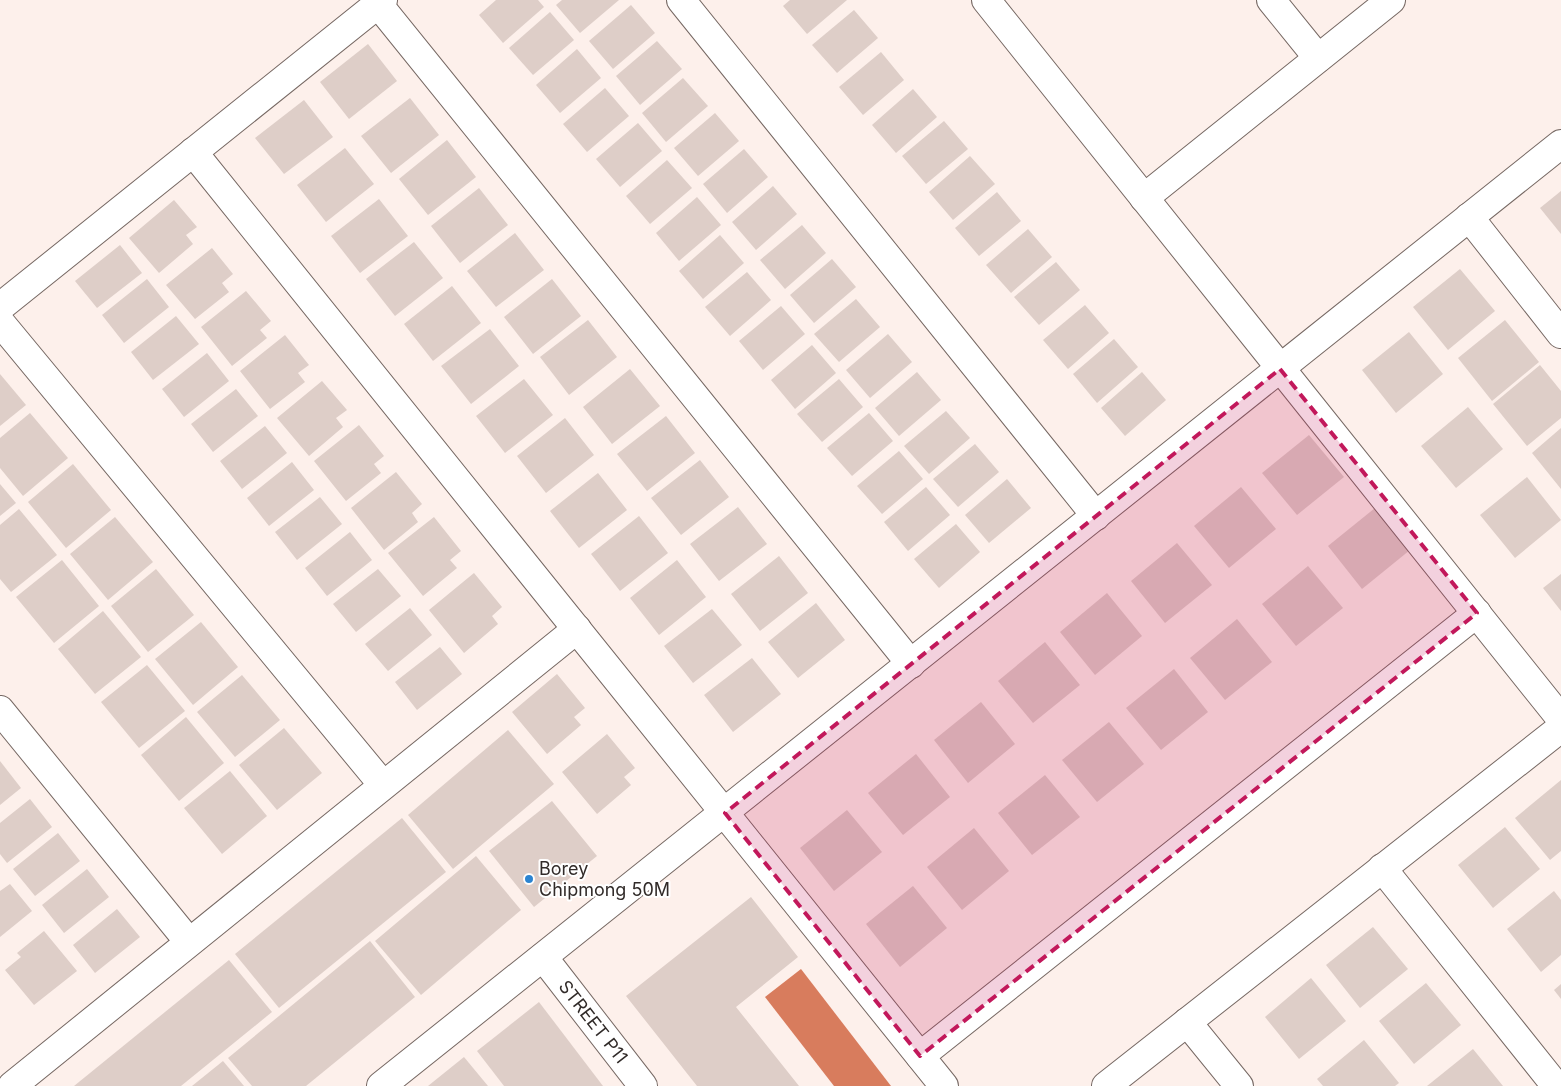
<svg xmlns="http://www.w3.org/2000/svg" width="1561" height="1086" viewBox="0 0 1561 1086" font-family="Inter,sans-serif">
  <rect width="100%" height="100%" fill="#fdf0eb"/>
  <polygon fill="#d87c5d" points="801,969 891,1086 834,1086 765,997"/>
  <g fill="#decec8">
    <polygon points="496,0 538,0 544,7 503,43 479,15"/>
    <polygon points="562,0 619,0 580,33 556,5"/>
    <polygon points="790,0 847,0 807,34 783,6"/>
    <polygon points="631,5 655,33 613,69 589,41"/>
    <polygon points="854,10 878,38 837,73 812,45"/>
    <polygon points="550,12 574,40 533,75 509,48"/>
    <polygon points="657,41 682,69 640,105 616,76"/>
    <polygon points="368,44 397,81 349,119 320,82"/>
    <polygon points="577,49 601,78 560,113 536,85"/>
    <polygon points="881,52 904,80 863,115 839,87"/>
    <polygon points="683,78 708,106 666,142 642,113"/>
    <polygon points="605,88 629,116 587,152 563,124"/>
    <polygon points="913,89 937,117 896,153 872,125"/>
    <polygon points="410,98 439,135 391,173 361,136"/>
    <polygon points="304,100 333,137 284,174 255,138"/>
    <polygon points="715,113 739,141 698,176 674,148"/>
    <polygon points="944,121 968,149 926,184 902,156"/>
    <polygon points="638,123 662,151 620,187 596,159"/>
    <polygon points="447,140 476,177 428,215 399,179"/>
    <polygon points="345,148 374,184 326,222 297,185"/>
    <polygon points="744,149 768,177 727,213 703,184"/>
    <polygon points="970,156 995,184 953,220 929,192"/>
    <polygon points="667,160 692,188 650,224 626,196"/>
    <polygon points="773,186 797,214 756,250 732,222"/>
    <polygon points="479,188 508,225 460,263 431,226"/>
    <polygon points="1561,191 1561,234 1540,208"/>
    <polygon points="997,192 1021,221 979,256 955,228"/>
    <polygon points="697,197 721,225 679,261 656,233"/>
    <polygon points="379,199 408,236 360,273 331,236"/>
    <polygon points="174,200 197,227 186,235 193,244 159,273 129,238"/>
    <polygon points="802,225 826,253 785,289 760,260"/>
    <polygon points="1028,229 1052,257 1011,293 986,265"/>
    <polygon points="515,233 544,270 496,307 467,271"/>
    <polygon points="720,235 744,263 703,299 679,271"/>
    <polygon points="414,242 443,278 395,316 366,279"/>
    <polygon points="120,245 142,273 97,308 75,281"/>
    <polygon points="212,248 233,274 222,283 229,292 195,319 166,285"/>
    <polygon points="832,259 856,287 814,323 790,295"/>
    <polygon points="1056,262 1080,290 1039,325 1014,297"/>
    <polygon points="1460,269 1495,311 1448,350 1413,307"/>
    <polygon points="747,272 771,300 730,336 705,307"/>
    <polygon points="147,279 169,307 124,343 102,315"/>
    <polygon points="552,279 581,316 533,354 504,317"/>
    <polygon points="452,286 481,323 433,361 404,324"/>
    <polygon points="246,291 271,321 260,330 267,338 232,366 201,327"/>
    <polygon points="856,299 880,327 839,362 814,334"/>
    <polygon points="1085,305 1109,333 1068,369 1043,340"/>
    <polygon points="781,306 805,334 763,370 739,341"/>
    <polygon points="176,316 199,344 153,380 131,352"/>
    <polygon points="588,320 617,357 569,395 540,357"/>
    <polygon points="1505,320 1539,362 1492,401 1458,358"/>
    <polygon points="490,329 519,366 471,404 441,366"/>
    <polygon points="1409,332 1443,374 1396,413 1362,370"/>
    <polygon points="888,334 912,362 870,398 846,370"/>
    <polygon points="285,335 309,365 298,373 305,382 270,409 240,371"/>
    <polygon points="1114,339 1138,367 1097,403 1073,374"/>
    <polygon points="812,345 836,373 795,409 771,380"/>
    <polygon points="207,353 229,381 184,417 162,389"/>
    <polygon points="1540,365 1561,391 1561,418 1527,446 1493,404"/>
    <polygon points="630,369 660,406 612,444 583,407"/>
    <polygon points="917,372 941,400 899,436 875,408"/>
    <polygon points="1142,372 1166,400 1125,436 1101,408"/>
    <polygon points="0,374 26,405 0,426"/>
    <polygon points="524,379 553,415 505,453 476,416"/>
    <polygon points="839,379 863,407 822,442 797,414"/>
    <polygon points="322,381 347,410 336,418 343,427 309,456 277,418"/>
    <polygon points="236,389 258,416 213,452 191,424"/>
    <polygon points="1468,407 1503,449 1456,488 1421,446"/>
    <polygon points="946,411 970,438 929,474 904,446"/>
    <polygon points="30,413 68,458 23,496 0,468 0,438"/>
    <polygon points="869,413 893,441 852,476 827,448"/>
    <polygon points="666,416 695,453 647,491 617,454"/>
    <polygon points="565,418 594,455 546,493 517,456"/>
    <polygon points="359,425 384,456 374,464 381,473 346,501 314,461"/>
    <polygon points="265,426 287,453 242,489 220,461"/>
    <polygon points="1561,428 1561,489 1532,453"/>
    <polygon points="1309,435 1344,477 1297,515 1262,473"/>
    <polygon points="975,444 999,472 958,507 933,479"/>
    <polygon points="899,451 923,479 882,514 857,486"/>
    <polygon points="700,460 729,497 681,535 651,498"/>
    <polygon points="292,462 314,490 269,526 247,498"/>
    <polygon points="73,464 111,510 66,548 28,502"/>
    <polygon points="396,472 422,504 412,513 418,522 384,550 351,508"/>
    <polygon points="598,473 627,510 579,548 550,511"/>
    <polygon points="1527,477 1561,520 1515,558 1480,515"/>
    <polygon points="1007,479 1031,508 989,543 965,515"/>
    <polygon points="0,484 16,503 0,516"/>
    <polygon points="926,487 950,515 908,551 884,522"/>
    <polygon points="1241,487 1276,529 1229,568 1194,526"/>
    <polygon points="320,497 342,524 297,560 275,532"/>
    <polygon points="738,507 767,544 719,581 690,544"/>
    <polygon points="1375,508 1410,550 1362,589 1328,546"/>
    <polygon points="19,509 57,555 11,592 0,579 0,525"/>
    <polygon points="639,516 668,553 620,591 591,554"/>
    <polygon points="115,517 153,562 108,600 70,554"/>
    <polygon points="434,517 461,551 450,560 457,568 423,596 388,553"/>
    <polygon points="956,524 980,552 939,588 914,559"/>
    <polygon points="350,532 372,560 327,596 305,568"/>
    <polygon points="1177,543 1212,585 1165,623 1131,581"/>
    <polygon points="779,556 808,593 760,631 731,594"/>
    <polygon points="62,560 99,606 54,643 16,597"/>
    <polygon points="677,560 706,597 659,635 630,598"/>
    <polygon points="1308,566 1343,608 1296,646 1262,604"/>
    <polygon points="156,569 194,615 148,652 111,606"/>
    <polygon points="378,569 401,596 356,632 333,604"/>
    <polygon points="474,573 502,607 492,616 498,624 464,653 429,610"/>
    <polygon points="1561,574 1561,611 1543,588"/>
    <polygon points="1107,593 1142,636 1095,675 1060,632"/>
    <polygon points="816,603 845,640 798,678 768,642"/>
    <polygon points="410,608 432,635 388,671 365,644"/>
    <polygon points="712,609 742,645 693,683 664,646"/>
    <polygon points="103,611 141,657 95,694 58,649"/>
    <polygon points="1237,619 1272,662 1225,700 1190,658"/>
    <polygon points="201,622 238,667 193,705 155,659"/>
    <polygon points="1045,642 1080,685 1033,723 998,681"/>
    <polygon points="440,647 462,674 417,710 395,682"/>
    <polygon points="752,658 781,694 733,732 704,695"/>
    <polygon points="147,665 185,711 139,748 101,702"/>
    <polygon points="1174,669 1208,712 1161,750 1126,708"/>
    <polygon points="557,674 585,708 574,717 581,725 547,754 512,712"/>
    <polygon points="242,675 280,720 235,757 197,712"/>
    <polygon points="981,702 1015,744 968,783 934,740"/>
    <polygon points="186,717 224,763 179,801 141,755"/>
    <polygon points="1109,722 1144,764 1097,802 1062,760"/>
    <polygon points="284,728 322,773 277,810 239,765"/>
    <polygon points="508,730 554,784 453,869 408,815"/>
    <polygon points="607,734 635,768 624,777 631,785 597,814 562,772"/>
    <polygon points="916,754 950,797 903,835 868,793"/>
    <polygon points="0,761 21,788 0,805"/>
    <polygon points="230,771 267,816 222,854 184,808"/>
    <polygon points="1045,775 1080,817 1032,855 998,813"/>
    <polygon points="1561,780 1561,851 1550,860 1515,818"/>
    <polygon points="30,799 52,827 7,863 0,854 0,823"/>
    <polygon points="552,801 597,856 534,907 489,851"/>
    <polygon points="847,810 882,852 834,891 800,848"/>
    <polygon points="402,818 446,872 279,1008 235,954"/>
    <polygon points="1505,827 1540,869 1493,908 1458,865"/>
    <polygon points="974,828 1009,871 962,910 927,867"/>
    <polygon points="58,833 80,861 35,896 13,869"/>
    <polygon points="476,856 521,910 421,995 375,941"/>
    <polygon points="87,869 109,897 64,933 42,905"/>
    <polygon points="10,884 32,911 0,937 0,891"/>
    <polygon points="913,886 947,928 900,967 866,924"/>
    <polygon points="1554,891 1561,900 1561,955 1541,972 1507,929"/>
    <polygon points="751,897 798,957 736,1007 799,1086 697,1086 626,996"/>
    <polygon points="117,909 140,937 95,973 73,945"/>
    <polygon points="1373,927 1408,969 1360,1008 1326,965"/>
    <polygon points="44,931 77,971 34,1005 5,970 21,957 17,953"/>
    <polygon points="370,941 415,997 306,1086 252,1086 228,1058"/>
    <polygon points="229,960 272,1012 181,1086 74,1086"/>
    <polygon points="1311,978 1346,1021 1299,1059 1265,1017"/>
    <polygon points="1426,983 1461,1025 1414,1064 1379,1021"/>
    <polygon points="1561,984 1561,999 1554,990"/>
    <polygon points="539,1002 603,1086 504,1086 477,1051"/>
    <polygon points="1364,1040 1399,1083 1395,1086 1323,1086 1317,1079"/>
    <polygon points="1473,1049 1503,1086 1427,1086"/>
    <polygon points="464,1057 488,1086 428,1086"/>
    <polygon points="223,1061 244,1086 192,1086"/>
  </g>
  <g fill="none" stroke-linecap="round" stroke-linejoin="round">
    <defs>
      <g id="minor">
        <polyline points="681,0 1096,516"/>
        <polyline points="986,0 1561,719"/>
        <polyline points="1271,0 1318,58"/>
        <polyline points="378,4 911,664"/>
        <polyline points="193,152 944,1086"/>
        <polyline points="1144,198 1391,0"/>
        <polyline points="1469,217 1561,334"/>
        <polyline points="0,307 383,0"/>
        <polyline points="0,322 383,785"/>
        <polyline points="0,710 189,942"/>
        <polyline points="1382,868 1556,1086"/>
        <polyline points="543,957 643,1086"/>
        <polyline points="1187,1022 1239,1086"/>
        <polyline points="920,1056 1477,613"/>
        <polyline points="12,1086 577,629"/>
        <polyline points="381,1086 1561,144"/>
        <polyline points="1106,1086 1561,728"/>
      </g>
    </defs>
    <use href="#minor" stroke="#766863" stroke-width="30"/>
    <use href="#minor" stroke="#fff" stroke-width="28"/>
  </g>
  <path fill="#c2185b" fill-opacity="0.2" stroke="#c2185b" stroke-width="4" stroke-dasharray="10 6" stroke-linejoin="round" d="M1280,369l197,244 -557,443 -195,-243z"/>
  <circle fill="#2b84d1" stroke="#fff" stroke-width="2" cx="529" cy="879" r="5"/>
  <g text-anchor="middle" stroke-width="4" stroke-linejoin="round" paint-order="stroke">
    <g font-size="18" fill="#312b29" stroke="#fff" text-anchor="start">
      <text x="539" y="875">Borey<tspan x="539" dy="21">Chipmong 50M</tspan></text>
    </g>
    <g font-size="18" fill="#312b29" stroke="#fff">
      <text transform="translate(593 1022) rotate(52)" y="6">STREET P11</text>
    </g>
  </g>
</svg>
